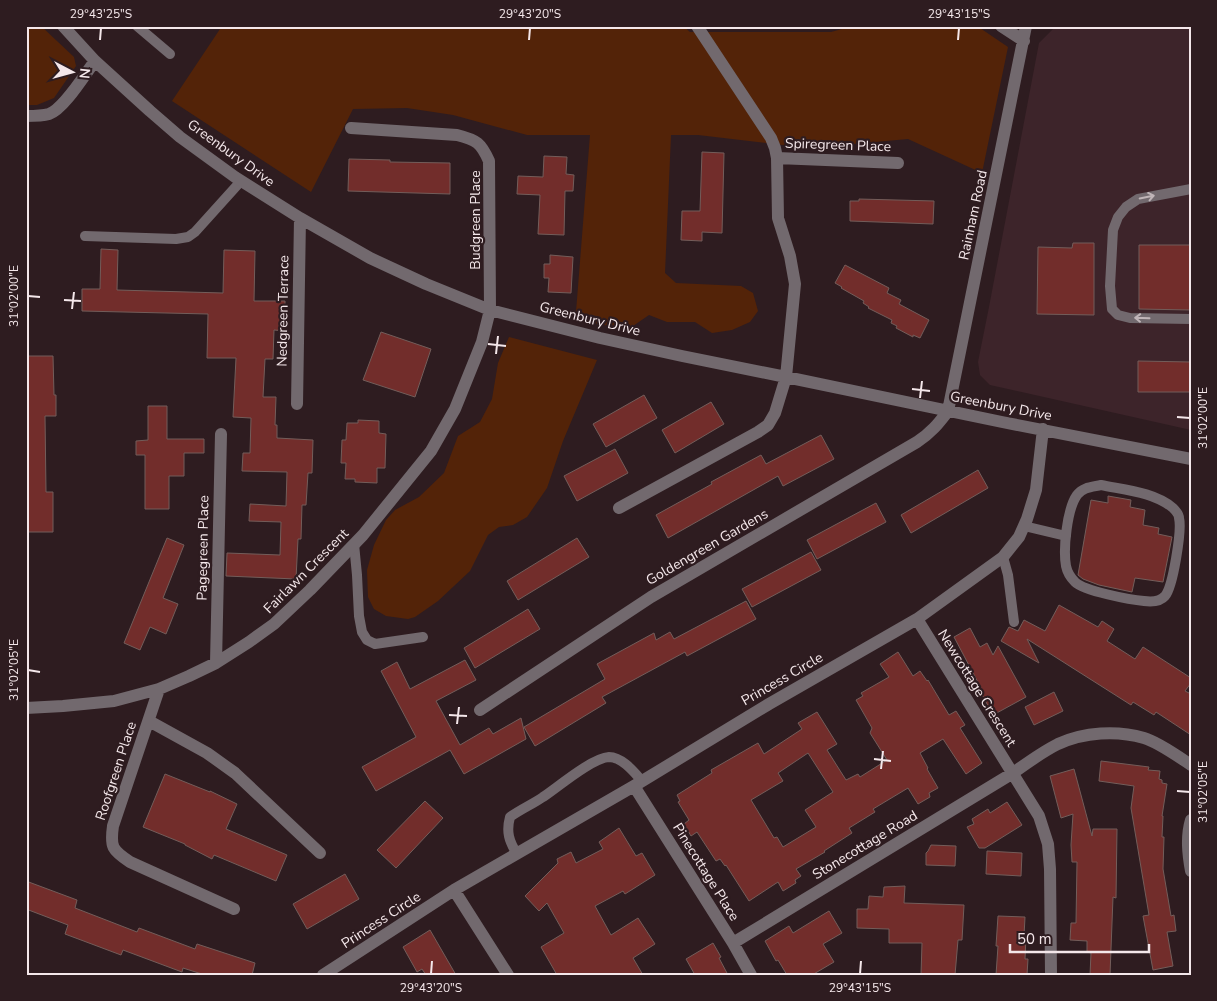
<svg xmlns="http://www.w3.org/2000/svg" width="1217" height="1001" font-family="'Nunito Sans',sans-serif">
  <style>
    .built { fill: #3d242a }
    .green { fill: #532308 }
    .building { fill: #722d2b; stroke: #735d5a; fill-rule: evenodd }
    .lines { fill: none; stroke-linecap: round; stroke-linejoin: round }
    .service { stroke: #72696e; stroke-width: 10 }
    .minor { stroke: #72696e; stroke-width: 12 }
    .oneway { stroke: #c0b5b8 }
    .ticks { fill: none; stroke: #f4e7ea; stroke-width: 2 }
    .labels { text-anchor: middle; dominant-baseline: central; stroke-width: 4.5; stroke-linejoin: round; paint-order: stroke }
    .street-label { font-size: 14px; fill: #f4e7ea; stroke: #2e1c20 }
    .neatline { fill: none; stroke: #f4e7ea; stroke-width: 2 }
    .ticks-label { font-size: 12px; text-anchor: middle; fill: #f4e7ea }
  </style>
  <rect width="100%" height="100%" fill="#2e1c20"/>
  <path class="built" d="M1067,26l124,1v403l-201,-45 -10,-10 -2,-13 11,-55 50,-264 15,-15z"/>
  <path class="green" d="M26,26h15l33,31 2,9 -22,32 -17,7h-11z
    M222,26h461l7,6h141l22,-6h124l31,21 -26,126 -74,-34 -99,9 -111,-13h-27l-6,138 11,10 65,3 12,7 5,18 -8,11 -18,8 -20,3 -17,-11h-28l-18,-7 -16,11 -34,-1 -23,-13 14,-177h-63l-74,-20 -46,-7 -54,1 -42,83 -139,-91z
    M509,337l88,23 -34,81 -16,47 -20,29 -14,8 -14,2 -11,8 -18,36 -32,30 -23,16 -7,2 -22,-3 -12,-7 -6,-12 -1,-27 7,-25 12,-25 9,-10 24,-13 25,-24 14,-37 22,-14 12,-23 6,-36z"/>
  <path class="building" d="M702,152l22,1 -2,80 -20,-1v9l-21,-1 1,-29h18z
    M544,156l23,1 -1,17 8,1 -1,16h-8l-1,44 -26,-1 2,-39 -23,-1 1,-18 25,1z
    M349,159l41,1v2l60,1v31l-102,-3z
    M859,199l75,2 -1,23 -83,-3v-20h9z
    M1073,243h21v72l-57,-1 1,-67 34,1z
    M1139,245h52v65l-52,-1z
    M101,249l17,1 -1,40 106,3 1,-43 31,1 -1,50h31v30l-11,-1 -1,29h-8l-2,38h13l-1,28h2v13l36,2 -1,33h-4l-2,32h-4l-1,34h-3l-2,40 -70,-3 1,-23 53,2 1,-33 -32,-1 1,-17 36,2 1,-34 -45,-1 1,-18h7l1,-35 -18,-1 3,-59h-29l1,-44 -126,-3v-22h18z
    M550,255l23,2 -2,36 -23,-1 1,-14h-5v-14h6z
    M845,265l44,23 -2,5 14,7 -2,4 30,16 -9,18 -7,-3v2l-17,-9 1,-2 -6,-3 1,-3 -24,-12 1,-1 -6,-4 1,-2 -23,-13 1,-1 -7,-4z
    M381,332l50,17 -16,48 -52,-17z
    M26,356h27l1,39h2v21h-11l1,76h7v40h-27z
    M1138,361l53,1v30h-53z
    M644,395l13,23 -51,29 -13,-23z
    M711,402l13,22 -49,29 -13,-23z
    M148,406h19v33h37v14h-20v23h-15v33h-24v-54h-9v-14l12,-1z
    M358,420l21,1v12l7,1 -1,34h-8v15l-22,-1v-3h-10l1,-16h-5l1,-23h4l1,-17h11z
    M821,435l13,24 -51,27 -5,-10 -110,62 -12,-23 56,-31 -1,-2 50,-27 5,9z
    M615,449l13,24 -51,28 -13,-25z
    M978,470l10,18 -77,45 -10,-18z
    M1108,496l23,4 -1,7 15,3 -2,15 16,3 -1,6 14,3 -9,45 -28,-4 -3,14 -33,-7 -16,-6 -5,-4 13,-75 17,3z
    M876,503l10,19 -69,37 -10,-19z
    M167,538l17,7 -21,53 15,6 -12,30 -16,-7 -10,23 -16,-7z
    M577,538l12,19 -71,43 -11,-19z
    M811,552l10,18 -69,37 -10,-18z
    M746,601l10,18 -69,37 -2,-4 -83,45 4,6 -71,43 -11,-19 81,-48 -8,-15 57,-31 2,7 14,-8 4,7z
    M1059,605l39,22 4,-6 12,8 -7,12 28,18 8,-12 48,31v5l-6,8 6,3v41l-35,-23 -2,3 -21,-13 -2,3 -104,-66 12,24 -38,-22 8,-14 9,4 6,-11 21,11z
    M528,609l12,20 -65,39 -11,-20z
    M970,628l10,19 7,-4 6,12 5,-9 28,51 -33,18 -14,-26 2,-1 -27,-51z
    M898,652l15,24 7,-5 7,10 1,-1 21,35 7,-4 9,14 -5,3 22,35 -16,11 -23,-35 -23,14 8,15 -1,1 11,19 -9,5 1,4 -12,7 -10,-16 -35,21 2,3 -26,16 3,5 -28,18 1,1 -29,17 5,7 -6,4 1,3 -13,8 -5,-9 -29,19 -23,-36 -1,1 -5,-7 -4,2 -19,-29 -6,4 -7,-12 5,-4 -11,-18 2,-1 -3,-6 35,-22 -1,-3 47,-27 6,11 38,-25 -4,-6 19,-11 20,32 -10,6 19,30 12,-6 2,3 27,-17 -17,-27 2,-5 -16,-28 7,-4 -2,-3 28,-16 -9,-13zM808,753l25,39 -28,18 11,17 -33,20 -6,-10 -3,1 -23,-38 32,-19 -5,-8z
    M465,660l11,20 -40,21 24,44 29,-17 4,6 28,-16 5,21 -62,35 -14,-24 -74,41 -14,-24 54,-30 -35,-66 16,-9 13,27z
    M1054,692l9,19 -29,14 -9,-18z
    M1101,761l48,6 -1,3 12,1 -1,8 3,1v3l5,1 -5,32h1l-1,21h2l-1,32 8,47 3,-1 2,16 -9,1 6,34 -20,4 -10,-54 6,-1 -18,-107 3,-22 -35,-5z
    M1074,769l18,67 1,-7h24l-1,69 -3,-1 -3,78h-20l1,-22 -4,-1v-11l-17,-1 1,-17h5l1,-61h-5l-1,-17 2,-31 -12,4 -11,-42z
    M165,774l45,18v-1l27,13 -11,25 61,26 -11,26 -62,-26 -2,4 -27,-14v-1l-42,-17z
    M425,801l18,17 -47,50 -19,-18z
    M1007,802l15,23 -37,23h-6l-12,-21 7,-3 -2,-5 16,-10 2,4z
    M619,828l17,28 6,-3 13,22 -30,19 -2,-3 -28,15 16,29 27,-17 17,26 -22,14 10,17h-86l-16,-28 23,-14 -17,-30 -8,8 -14,-15 33,-33 -1,-4 14,-7 5,11 27,-14 -4,-7z
    M931,845l25,1 -1,20 -29,-1v-12l2,-2z
    M987,851l35,2 -1,23 -35,-2z
    M345,874l14,25 -52,30 -14,-25z
    M26,881l51,19 -2,8 62,24 2,-4 56,21 2,-5 58,19 -3,12h-47l-22,-7 -1,4 -59,-22 -2,5 -56,-21 3,-9 -42,-16z
    M905,886l-1,17 60,2 -2,35h-4l-3,35h-34l1,-32h-33v-14l-32,-1v-19h11l1,-13 14,1 1,-10z
    M829,911l13,22 -19,11 11,18 -22,13h-25l-9,-15 -2,1 -11,-20 24,-15 4,7z
    M998,916l27,1 -1,19h2l-1,23h3l-1,16h-31l2,-29h-2z
    M430,930l26,45h-30l-4,-6 -5,3 -14,-25z
    M713,943l8,14 -2,1 9,17h-33l-9,-16z"/>
  <g class="lines">
    <path class="service" d="M137,26l33,28
      M1191,189l-53,10 -12,8 -8,10 -5,13 -3,56 2,23 6,6 12,3 61,1
      M85,236l91,3 12,-2 7,-5 46,-51
      M1101,485c24,5 53,7 72,23 3,3 6,7 6,10 3,12 -6,69 -14,78 -5,6 -13,6 -21,5 -13,-1 -60,-10 -69,-19 -4,-4 -8,-11 -9,-16 -3,-17 1,-57 11,-71 6,-8 15,-8 24,-10z
      M1024,526l42,10
      M354,544l3,31 2,41 3,16 5,8 8,4 48,-7
      M1003,557l5,18 6,47
      M517,854c-8,-13 -11,-22 -7,-37 11,-8 23,-13 33,-20 15,-10 49,-39 66,-40 13,0 25,15 33,24"/>
    <path class="minor" d="M63,26l32,35 55,50 30,26 55,40 65,41 70,40 56,26 64,26 110,28 82,18 104,21 216,45 189,37
      M1001,26l23,15
      M26,116c8,0 16,0 23,-2 15,-5 36,-40 46,-53
      M777,158l121,5
      M297,404l3,-186
      M619,508l139,-76 10,-7 7,-12 11,-36 9,-93 -5,-28 -12,-38 -1,-60 -2,-10 -4,-10 -74,-112
      M917,619l122,197 9,28 2,25 1,106
      M216,663l5,-229
      M159,689l-46,137c-3,21 -1,24 17,36l104,47
      M26,708l37,-2 51,-5 45,-12 30,-13 27,-13 33,-21 25,-18 36,-34 53,-55 68,-84 24,-42 27,-67 8,-32 -1,-149c-8,-18 -12,-21 -32,-26l-106,-7
      M480,710l171,-113 266,-155c15,-10 21,-18 31,-31l78,-385
      M149,721l58,32 28,20 85,80
      M634,786l99,157 18,32
      M1191,820c-5,17 -3,34 0,51
      M454,890l54,85
      M733,943l280,-170c14,-10 29,-21 45,-29 26,-12 59,-14 86,-6 14,4 35,19 47,27
      M323,975l131,-85 180,-104 135,-82 148,-85 86,-62 16,-20 8,-18 9,-29 7,-61"/>
  </g>
  <defs><path id="oneway-shaft" d="M-6 0H5M1.5-3L5.5 0L1.5 3" fill="none" stroke-width="1.6" stroke-linecap="round" stroke-linejoin="round" transform="scale(1.25)"/></defs>
  <g class="oneway">
    <use href="#oneway-shaft" transform="translate(1147 197) rotate(-11)"/>
    <use href="#oneway-shaft" transform="translate(1142 318) rotate(-178)"/>
  </g>
  <path class="ticks" d="M100,40l1,-12M529,40l1,-12M958,40l1,-12M28,296l12,1M64,300l17,1M72,309l2,-17M488,344l18,2M496,354l2,-18M912,389l18,2M920,398l2,-17M1177,417l13,1M28,670l12,2M449,715l18,1M457,724l2,-17M874,759l17,2M881,769l2,-18M1177,791l13,1M431,974l1,-13M860,974l1,-13"/>
  <g class="labels">
    <g class="street-label">
      <text transform="translate(838 145) rotate(2)">Spiregreen Place</text>
      <text transform="translate(231 153) rotate(36)">Greenbury Drive</text>
      <text transform="translate(973 215) rotate(-78)">Rainham Road</text>
      <text transform="translate(475 220) rotate(-90)">Budgreen Place</text>
      <text transform="translate(283 311) rotate(-89)">Nedgreen Terrace</text>
      <text transform="translate(590 319) rotate(14)">Greenbury Drive</text>
      <text transform="translate(1001 406) rotate(11)">Greenbury Drive</text>
      <text transform="translate(707 547) rotate(-30)">Goldengreen Gardens</text>
      <text transform="translate(203 548) rotate(-89)">Pagegreen Place</text>
      <text transform="translate(306 571) rotate(-45)">Fairlawn Crescent</text>
      <text transform="translate(782 679) rotate(-30)">Princess Circle</text>
      <text transform="translate(977 688) rotate(58)">Newcottage Crescent</text>
      <text transform="translate(116 771) rotate(-72)">Roofgreen Place</text>
      <text transform="translate(865 845) rotate(-31)">Stonecottage Road</text>
      <text transform="translate(706 872) rotate(58)">Pinecottage Place</text>
      <text transform="translate(381 920) rotate(-33)">Princess Circle</text>
    </g>
  </g>
  <rect width="1217" height="1001" fill="none" stroke="#2e1c20" stroke-width="55"/>
  <g transform="translate(72 72) rotate(96)" stroke="#2e1c20" stroke-width="4" paint-order="stroke">
  <path d="M0-4L9 19L0 12L-9 19Z" fill="#f4e7ea"/>
  <text y="-8" font-size="14" font-weight="bold" text-anchor="middle" fill="#f4e7ea">N</text>
  </g>
  <path d="M1010 944v8h139v-8" fill="none" stroke="#f4e7ea" stroke-width="2.5"/>
  <text x="1017" y="944" font-size="15" fill="#f4e7ea" stroke="#2e1c20" stroke-width="4" paint-order="stroke">50 m</text>
  <rect x="28" y="28" width="1162" height="946" class="neatline"/>
  <g class="ticks-label">
    <text x="101" y="18">29°43'25"S</text>
    <text x="530" y="18">29°43'20"S</text>
    <text x="959" y="18">29°43'15"S</text>
    <text transform="translate(14 296) rotate(-90)" y="4">31°02'00"E</text>
    <text transform="translate(1203 418) rotate(-90)" y="4">31°02'00"E</text>
    <text transform="translate(14 670) rotate(-90)" y="4">31°02'05"E</text>
    <text transform="translate(1203 792) rotate(-90)" y="4">31°02'05"E</text>
    <text x="431" y="992">29°43'20"S</text>
    <text x="860" y="992">29°43'15"S</text>
  </g>
</svg>
